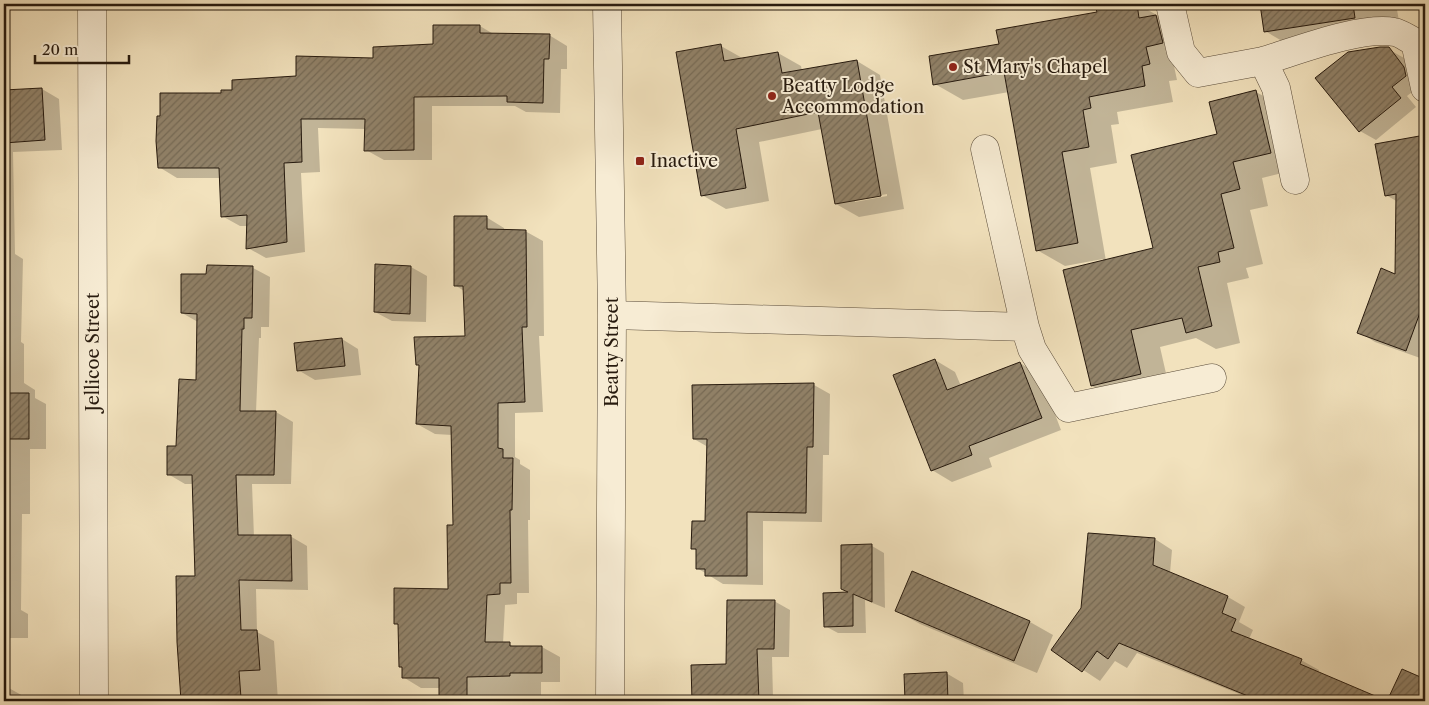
<svg xmlns="http://www.w3.org/2000/svg" width="1429" height="705" font-family="'Libre Caslon Text',serif">
  <style>
    .shadow { fill: #0003; fill-rule: evenodd }
    .building { fill: url(#building-hatch); stroke: #271a0e }
    .lines { fill: none; stroke-linecap: round; stroke-linejoin: round }
    .minor-casing { stroke: #5a4c3a; stroke-width: 29 }
    .minor { stroke: #f7ecd4; stroke-width: 28 }
    .poi-dot { fill: #8f2418; stroke: #f7ecd4; stroke-width: 2 }
    .labels { text-anchor: middle; dominant-baseline: central; stroke-width: 4; stroke-linejoin: round; paint-order: stroke }
    .poi-label { font-size: 18px; fill: #271a0e; stroke: #f7ecd4; text-anchor: start }
    .street-label { font-size: 18px; fill: #271a0e; stroke: #f7ecd4 }
  </style>
  <defs>
    <pattern id="building-hatch" width="6" height="6" patternUnits="userSpaceOnUse" patternTransform="scale(1.25)"><rect width="6" height="6" fill="#918269"/><path d="M-1 1l2-2M0 6l6-6M5 7l2-2" fill="none" stroke="#766a55"/></pattern>
  </defs>
  <rect width="100%" height="100%" fill="#f2e2bd"/>
  <filter id="stains"><feTurbulence type="fractalNoise" baseFrequency=".004" numOctaves="4"/><feColorMatrix values="0 0 0 0 .2 0 0 0 0 .09 0 0 0 0 .02 0 0 0 .5 -.17"/></filter>
  <radialGradient id="worn" r=".72"><stop offset=".6" stop-color="#630" stop-opacity="0"/><stop offset="1" stop-color="#630" stop-opacity=".3"/></radialGradient>
  <path class="shadow" d="M1133,4h4l27,15 13,61 -8,1 4,21 -56,10 2,12 -8,1 6,38 -27,5 16,93 49,-12 63,-114 38,-43 29,16 14,61 -37,9 6,28 -18,4 13,54 -17,4 3,10 -22,5 13,60 -24,6 -20,-11 -36,9 10,44 -49,11 -29,-16 11,-127 -38,7 -28,-16 -28,-158 -46,8 -28,-16 65,-39 98,-32v-3z
    M1261,4h135l3,17 -117,20 -17,-10z
    M434,26h46l15,9h54l18,11v23h-6l-1,44 -34,-1 -11,-6h-83v54h-48l-18,-10v-21l-48,-1 2,44 -19,1 4,79 -39,6 -18,-10v-22h-8l-18,-10 -1,-38h-44l-18,-11 63,-73 212,-49z
    M721,46l23,13 34,-6 23,13 1,5 55,-10 23,14 24,134 -45,8 -23,-13 -14,-75 -63,13 10,59 -43,8 -24,-14zM887,194v2l-32,6v-2z
    M1388,49l16,9 16,19 1,8 -14,11 9,11 -40,33 -16,-9 -43,-53z
    M4,85l6,4v2l32,-2 17,10 3,51 -49,2 2,102 8,5 -2,83 3,2v39l11,7v8l11,6v45h-16v65h-8l-1,96 7,4v24h-24z
    M1425,136v217l-2,6 -48,-17 -16,-10 38,-56 1,-74 -12,-7 -9,-50z
    M486,217l18,11v3h21l18,10 1,95h-5l4,76 -28,1v44l5,3v4l10,6v50h-2l1,73h-12v11l-12,1 -2,39h6l7,4 26,-1 18,10v25h-19v19h-101v-13h-19l-18,-11v-9l-3,-1v-41l-5,-3 54,-33 5,-63 -2,-92 -17,-1 -18,-10 3,-58 -3,-2 49,-27 -2,-46 -9,-6z
    M411,267l16,9 -1,46 -34,-1 -17,-9z
    M253,268l17,9 -1,50h-8v11h-2l-3,74h20l17,10 -2,62h-39l2,53 36,-1 17,10 1,44 -52,-1 1,43 17,9 4,60h-96l-3,-59 18,-65 -4,-93h-8l-17,-10 29,-93 1,-59 -16,-9 26,-38z
    M342,339l16,10 3,26 -46,5 -17,-10z
    M935,360l20,12 6,14 59,-23 20,12 21,55 -72,28 3,9 -40,15 -20,-12z
    M814,385l16,9 -1,61h-6l-1,67 -59,-1v64l-40,-1 -26,-16v-17l-4,-3 14,-26 1,-75 -14,-8z
    M1155,539l17,11 -2,23 58,24 17,10 -6,15 14,8 -4,9 52,21 18,10 -1,3 67,28h-128l-120,-48 -10,15 -12,-7 -15,20 -47,-31z
    M872,546l12,7 1,55 -20,-8 1,33h-28l-13,-7 26,-33z
    M913,573l117,49 23,13 -16,38 -117,-49 -23,-13z
    M774,601l16,9 -1,47h-17l1,41h44l6,3h-130l-1,-35 35,-1z
    M1403,670l22,11v20h-37z
    M946,673l17,10 1,18h-58l-1,-26z
    M4,687h3l18,10 -1,4h-20z"/>
  <path class="building" d="M1126,4h11l2,14 17,-3 7,28 -17,4 4,17 -8,2 3,20 -56,11 2,11 -8,2 6,37 -27,5 16,91 -42,8 -32,-179 -71,13 -4,-29 70,-12 -3,-14 101,-18 -1,-3z
    M1260,4h93l2,14 -91,14z
    M433,25h47v8l70,1 -1,25h-5l-1,44 -36,-1v-6l-93,1v53l-50,1 1,-32h-64l1,43 -18,1 3,79 -41,7 1,-34 -26,2 -2,-49h-61l-2,-27 1,-25h3v-23h61v-3h11v-10l64,-4v-20l77,2v-11l60,-3z
    M721,44l3,17 54,-9 4,21 75,-13 24,136 -46,8 -17,-92 -82,17 10,59 -45,8 -25,-144z
    M1380,47h9l15,20 2,9 -14,11 9,11 -42,34 -44,-54 33,-26z
    M42,88l3,52 -41,3v-53z
    M1256,90l15,63 -38,9 7,27 -19,5 13,54 -16,4 2,10 -22,5 14,59 -26,7 -4,-15 -51,12 10,44 -50,12 -28,-116 90,-22 -22,-93 86,-21 -8,-32z
    M1425,135v164l-19,52 -49,-18 24,-65 14,6 1,-80 -11,2 -10,-52z
    M454,216h33v13l39,1 1,97h-5l3,75 -27,1v45l5,1v9h10l-1,52h-2l1,73h-11v11l-13,1 -2,47h25v4h32v27h-32v3l-43,1v24h-28v-23h-37v-11h-3l-1,-43h-4v-36l54,1 -1,-64h6l-2,-99 -35,-2 3,-59h-3l-2,-28 51,-1 -2,-50h-9z
    M375,264l36,2 -1,48 -36,-2z
    M207,265l46,1 -1,52h-8v11h-2l-2,82h36l-2,64h-38l2,60h53l1,46 -53,-1 2,50h16l3,40 -21,1 2,27 -60,3 -4,-59 -1,-66h19l-3,-101h-25v-29h9l3,-67 17,1 1,-66 -16,-1v-39h25z
    M342,338l3,28 -48,5 -3,-28z
    M935,359l12,31 73,-28 22,56 -73,28 3,9 -41,16 -38,-96z
    M814,383l-1,64h-6l-1,66 -59,-1v64h-42v-7h-9v-20h-5l1,-28h13l2,-82h-14l-1,-54z
    M4,393h25v46h-25z
    M1088,533l67,5 -2,27 75,31 -6,17 14,6 -5,12 71,28 -2,5 87,37 15,-32 23,10v22h-165l-141,-58 -11,16 -11,-8 -15,21 -31,-22 30,-42z
    M872,544v58l-19,-8v32l-29,1 -1,-34 25,-1 -7,-3v-44z
    M912,571l118,50 -16,40 -119,-50z
    M727,600h48l-1,49h-17l2,52h-67l-1,-36 35,-1z
    M947,672l1,29h-43l-1,-27z"/>
  <g class="lines">
    <defs>
      <path id="minor" d="M92,4l2,697
        M607,4l5,311 -2,386
        M1170,4l11,48 17,21 65,-12 13,27 19,92
        M1263,61c34,-10 97,-35 131,-29 7,1 14,7 21,10l10,46
        M985,149l40,178 7,22 36,59 144,-30
        M612,315l413,12"/>
    </defs>
    <use href="#minor" class="minor-casing"/>
    <use href="#minor" class="minor"/>
  </g>
  <g class="poi-dot">
    <circle cx="953" cy="67" r="5"/>
    <circle cx="772" cy="96" r="5"/>
    <rect x="635" y="156" width="10" height="10" rx="2.5"/>
  </g>
  <g class="labels">
    <g class="poi-label">
      <text x="963" y="67">St Mary's Chapel</text>
      <text x="782" y="86">Beatty Lodge<tspan x="782" dy="21">Accommodation</tspan></text>
      <text x="650" y="161">Inactive</text>
    </g>
    <g class="street-label">
      <text transform="translate(93 352) rotate(-90)">Jellicoe Street</text>
      <text transform="translate(612 352) rotate(-90)">Beatty Street</text>
    </g>
  </g>
  <rect width="1429" height="705" fill="none" stroke="#f2e2bd" stroke-width="20"/>
  <rect x="5" y="5" width="1419" height="695" fill="none" stroke="#271a0e" stroke-width="2.5"/>
  <rect x="10" y="10" width="1409" height="685" fill="none" stroke="#271a0e"/>
  <path d="M35 55v8h94v-8" fill="none" stroke="#271a0e" stroke-width="2.5"/>
  <text x="42" y="55" font-size="15" fill="#271a0e" stroke="#f7ecd4" stroke-width="4" paint-order="stroke">20 m</text>
  <rect width="100%" height="100%" filter="url(#stains)"/>
  <rect width="100%" height="100%" fill="url(#worn)"/>
</svg>
